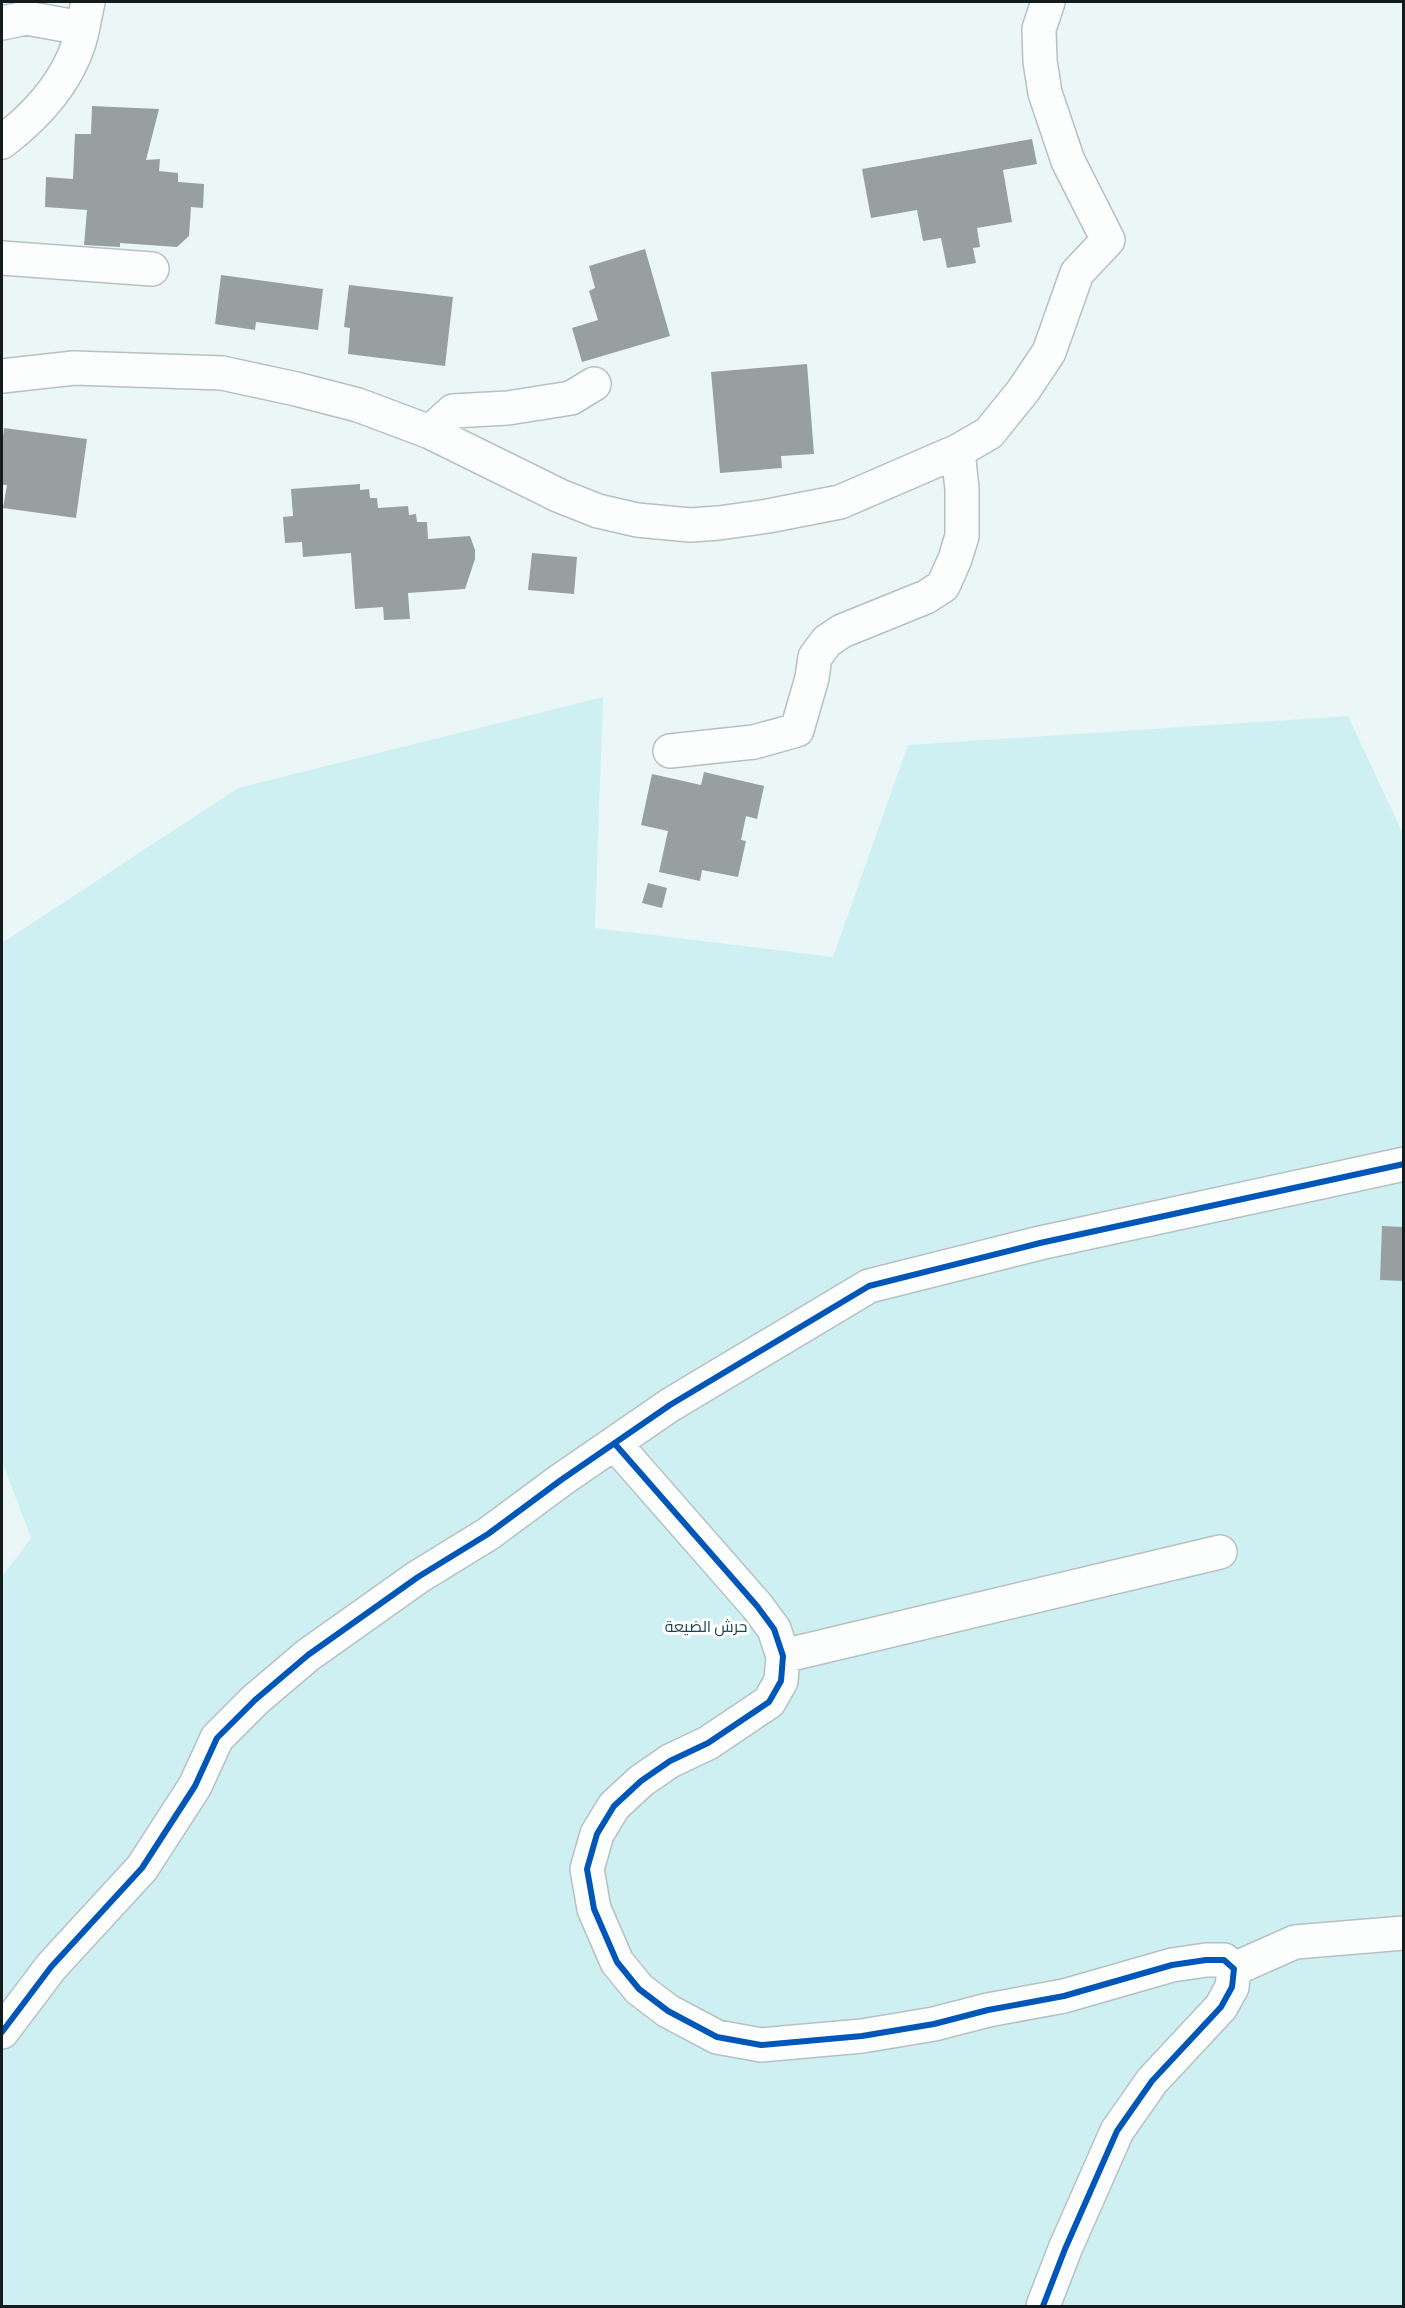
<svg xmlns="http://www.w3.org/2000/svg" width="1405" height="2308" font-family="'Source Sans 3',Cairo,sans-serif">
  <style>
    .green { fill: #cef0f3 }
    .building { fill: #979fa0 }
    .lines { fill: none; stroke-linecap: round; stroke-linejoin: round }
    .minor-casing { stroke: #b7c0c1; stroke-width: 36 }
    .tertiary-casing { stroke: #b7c0c1; stroke-width: 36 }
    .minor { stroke: #fcfefe; stroke-width: 33 }
    .tertiary { stroke: #fcfefe; stroke-width: 33 }
    .cycleway-casing { stroke: #fff; stroke-width: 10 }
    .cycleway { stroke: #0057b8; stroke-width: 6 }
    .labels { text-anchor: middle; dominant-baseline: central; stroke-width: 6; stroke-linejoin: round; paint-order: stroke }
    .park-label { font-size: 16px; fill: #1a4549; stroke: #fff }
  </style>
  <rect width="100%" height="100%" fill="#ebf6f7"/>
  <path class="green" d="M603,697l-8,231 238,29 75,-212 440,-29 56,120 -1,1470h-1401v-729l29,-39 -29,-77v-518l236,-155z"/>
  <path class="building" d="M92,106l67,3 -13,51 14,-1 -1,12 19,2v9l26,2 -1,24 -12,-1 -2,29 -12,11 -57,-4v4l-36,-2 3,-35 -42,-3 1,-30 27,2 2,-45h16z
    M1032,139l5,25 -34,6 9,52 -35,6 3,19 -7,1 3,15 -29,5 -6,-30 -18,3 -6,-31 -46,8 -9,-49z
    M645,249l25,87 -88,26 -10,-34 26,-8 -9,-29 6,-3 -6,-22z
    M221,275l102,14 -5,41 -62,-8 -1,8 -40,-6z
    M349,285l104,12 -8,69 -97,-12 2,-26 -6,-1z
    M807,364l7,90 -33,2 1,12 -62,5 -9,-101z
    M4,428l83,11 -11,79 -73,-10 4,-23h-5v-39z
    M360,484v6l9,-1 1,9h7l1,10 30,-2 1,9 7,-1 1,8h10l1,17 42,-3 5,14v9l-10,30 -57,4 2,26 -26,1 -1,-13 -28,2 -4,-56 -48,4 -1,-15 -17,1 -2,-26 10,-1 -2,-27z
    M532,553l45,4 -3,37 -46,-4z
    M704,772l60,14 -7,33 -11,-3 -5,24 5,1 -8,36 -36,-7 -2,11 -41,-9 9,-41 -27,-6 11,-51 49,11z
    M648,883l19,5 -5,20 -20,-5z
    M1382,1226l22,1v54l-24,-1z"/>
  <g class="lines">
    <defs>
      <path id="minor" d="M2,23l24,-5 56,10
        M2,258l150,11
        M2,376l72,-8 148,5 74,16 62,16 72,27 130,64 38,15 39,9 53,5 29,-2 49,-7 72,-14 118,-51 31,-18 34,-42 26,-39 28,-79 31,-33 -40,-79 -23,-68 -5,-32 -1,-32 9,-27
        M430,432l23,-21 55,-3 63,-10 23,-14
        M670,751l84,-9 43,-12 15,-52 3,-21 12,-16 15,-10 84,-34 17,-11 12,-27 7,-23v-47l-4,-38
        M615,1444l142,162 17,23 9,27 -2,25 -12,21 -61,41 -38,18 -29,20 -27,25 -17,28 -10,35 7,40 23,53 22,27 29,22 49,26 44,8 101,-9 72,-12 54,-14 76,-14 108,-31 34,-5h18l10,9 -2,18 -11,20 -69,74 -35,50 -52,118 -22,57
        M783,1656l437,-104
        M1234,1969l61,-27 109,-9
        M2,2032l49,-65 91,-99 53,-82 22,-48 38,-38 53,-45 110,-78 70,-43 73,-54 109,-75 199,-119 171,-43 364,-79"/>
      <path id="tertiary" d="M2,142c33,-25 64,-59 77,-99 4,-13 6,-28 9,-41"/>
    </defs>
    <use href="#minor" class="minor-casing"/>
    <use href="#tertiary" class="tertiary-casing"/>
    <use href="#minor" class="minor"/>
    <use href="#tertiary" class="tertiary"/>
    <defs>
      <path id="cycleway" d="M615,1444l142,162 17,23 9,27 -2,25 -12,21 -61,41 -38,18 -29,20 -27,25 -17,28 -10,35 7,40 23,53 22,27 29,22 49,26 44,8 101,-9 72,-12 54,-14 76,-14 108,-31 34,-5h18l10,9 -2,18 -11,20 -69,74 -35,50 -52,118 -22,57
        M2,2032l49,-65 91,-99 53,-82 22,-48 38,-38 53,-45 110,-78 70,-43 73,-54 109,-75 199,-119 171,-43 364,-79"/>
    </defs>
    <use href="#cycleway" class="cycleway-casing"/>
    <use href="#cycleway" class="cycleway"/>
  </g>
  <g class="labels">
    <g class="park-label">
      <text x="706" y="1627">حرش الضيعة</text>
    </g>
  </g>
  <rect width="1405" height="2308" fill="none" stroke="#141b1c" stroke-width="6"/>
</svg>
